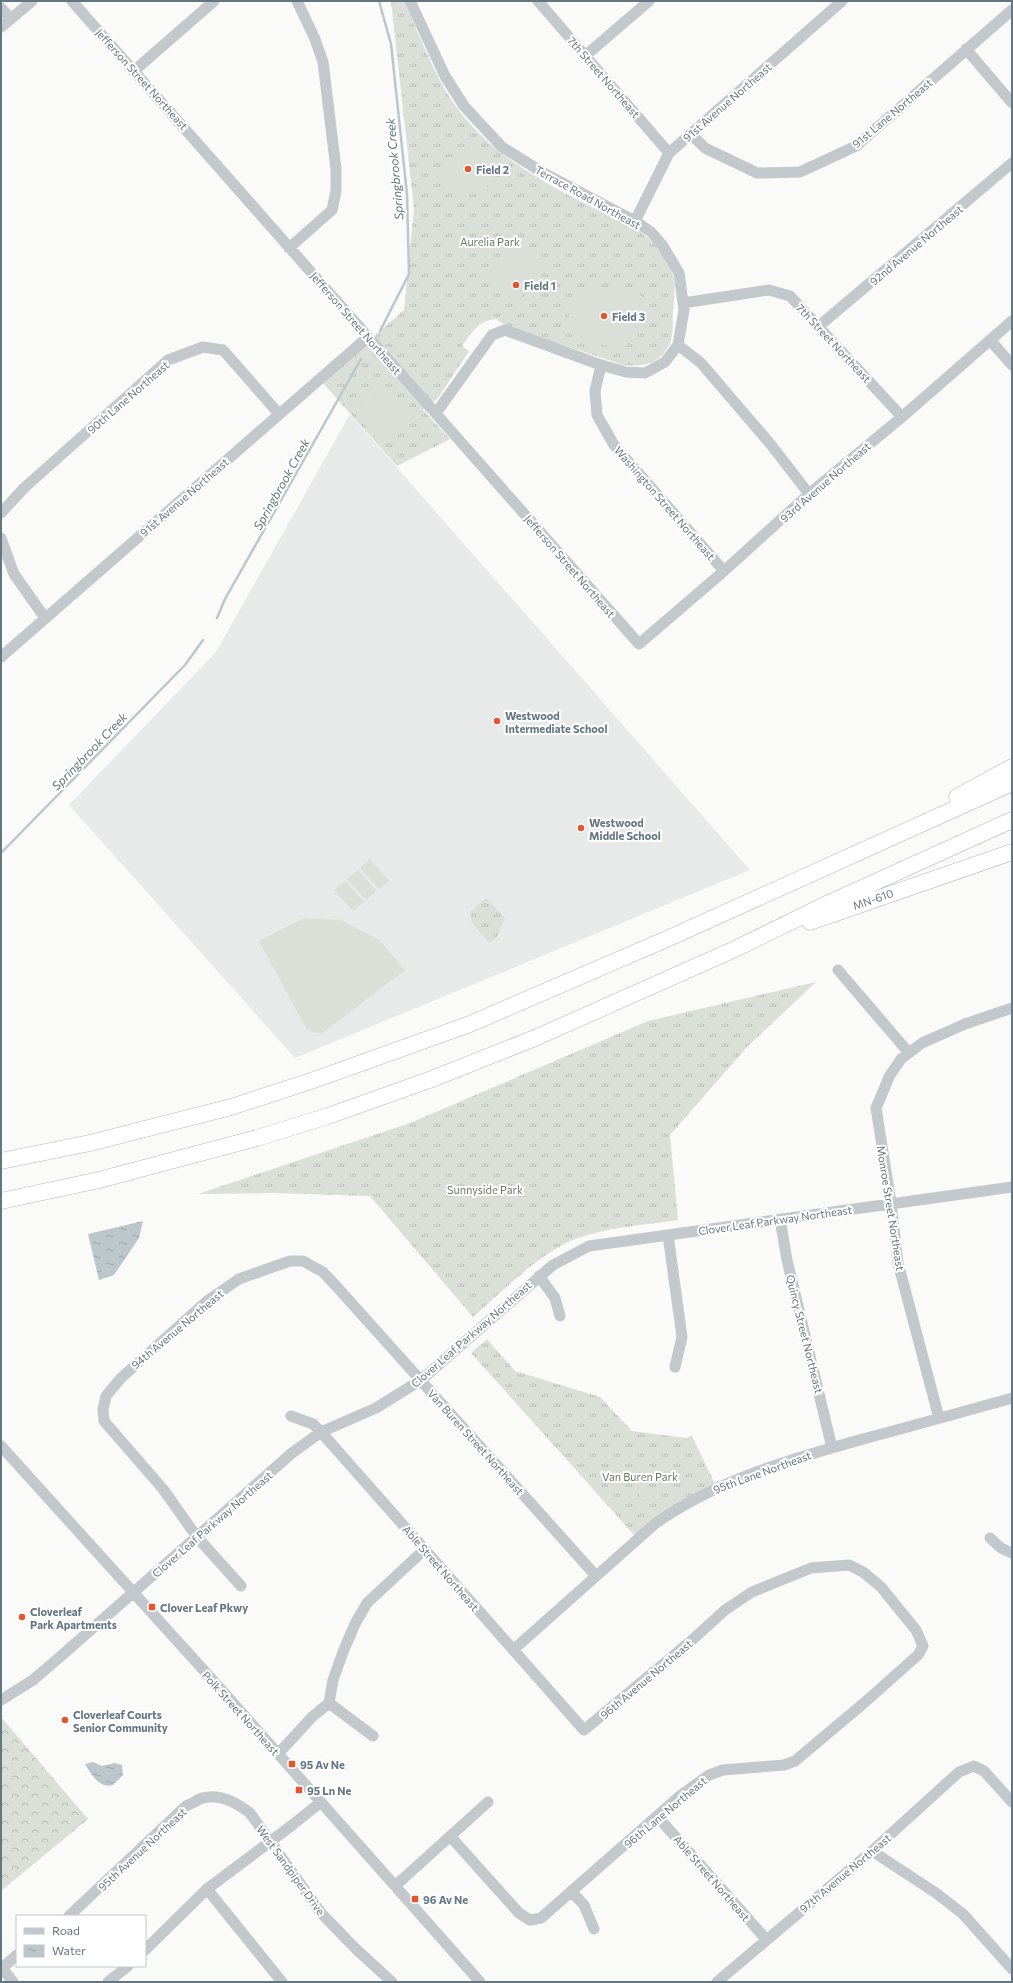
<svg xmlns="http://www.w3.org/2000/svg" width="1013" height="1983" font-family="Commissioner,sans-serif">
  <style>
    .built { fill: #e8e9e9 }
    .grass { fill: url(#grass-tufts) }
    .forest { fill: url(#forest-crowns) }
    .pitch { fill: #dadfd7 }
    .water { fill: url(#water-ripples) }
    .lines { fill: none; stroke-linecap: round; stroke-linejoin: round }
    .stream { stroke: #bbc7cb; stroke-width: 2.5 }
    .highway-casing { stroke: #b4b9bd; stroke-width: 17 }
    .minor { stroke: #c3c8cc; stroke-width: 11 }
    .highway { stroke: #fff; stroke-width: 16 }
    .poi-dot { fill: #e4572e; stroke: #fff; stroke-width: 1.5 }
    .labels { text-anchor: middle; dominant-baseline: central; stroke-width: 4; stroke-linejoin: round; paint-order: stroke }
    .street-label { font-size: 11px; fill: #657683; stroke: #fff }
    .poi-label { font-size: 11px; font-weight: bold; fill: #657683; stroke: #fff; text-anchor: start }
    .park-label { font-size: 11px; fill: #687a64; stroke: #fff }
    .water-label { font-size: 12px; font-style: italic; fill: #60757c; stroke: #fff }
  </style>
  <defs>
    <pattern id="grass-tufts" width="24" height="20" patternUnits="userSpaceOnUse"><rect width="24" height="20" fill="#dadfd7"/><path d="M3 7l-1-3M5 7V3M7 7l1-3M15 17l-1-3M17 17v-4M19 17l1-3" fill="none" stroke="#b4b9b4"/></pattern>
    <pattern id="forest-crowns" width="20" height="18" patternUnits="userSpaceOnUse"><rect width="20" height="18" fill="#dadfd7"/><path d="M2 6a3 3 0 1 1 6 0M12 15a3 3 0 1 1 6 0" fill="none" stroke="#b4b9b4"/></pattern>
    <pattern id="water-ripples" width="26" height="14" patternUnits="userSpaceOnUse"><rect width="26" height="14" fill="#bbc7cb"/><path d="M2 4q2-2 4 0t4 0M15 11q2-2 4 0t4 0" fill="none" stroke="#9ca6aa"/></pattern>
  </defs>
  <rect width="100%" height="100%" fill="#fafaf8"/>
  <path class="built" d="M350,414l400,456 -455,188 -226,-253 147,-153z"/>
  <path class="grass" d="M391,1h13c17,37 31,78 56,111 44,57 115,86 178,118 13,10 25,21 32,37 7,15 4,29 3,45 -1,9 1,23 -3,31 -10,21 -25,24 -46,22l-114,-37 -14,-9c-17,1 -25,14 -34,27l7,5 -31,47 -15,12 27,29 -53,27 -75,-84 82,-72 10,-101z
    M486,898l19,20 -8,19 -8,6 -17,-20 -2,-11z
    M816,982l-69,65 -77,88 8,85c-33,5 -69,7 -100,18 -37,13 -75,53 -105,79l-103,-121 -97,-3 -75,1 212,-71 238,-102z
    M487,1339l28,32 85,26 32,34 54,7 6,-2 23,48c-30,14 -54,32 -80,52l-164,-183z"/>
  <path class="forest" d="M1,1717l87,102 -87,72z"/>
  <path class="pitch" d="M474,142l28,24c-13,20 -24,38 -50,21 -7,-5 -14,-9 -19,-16z
    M520,252l21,13 -21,34 -34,-28 17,-15z
    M618,286l10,2 18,11 -22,53 -60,-20c5,-31 24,-44 54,-46z
    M385,385l27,33 -30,26 -26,-29 1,-6z
    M370,859l19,22 -10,8 -19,-21z
    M358,870l18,21 -10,9 -19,-21z
    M345,881l19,21 -11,9 -19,-21z
    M304,918l37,2 38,20 26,30 -84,64 -14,-4 -48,-89z
    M665,1460l10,15 -15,10 -10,-15z
    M645,1483l5,9 -9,6 -6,-9z"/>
  <path class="water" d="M143,1221l-4,17 -25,37 -15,5 -11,-46z
    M93,1762l9,4 13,-3 7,2 1,10 -10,10c-14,4 -22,-11 -28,-21z"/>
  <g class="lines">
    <path class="stream" d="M379,1l12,43 16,150 2,80 -29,57
      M217,618l8,-19 136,-240
      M1,853l184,-188 18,-25"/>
    <defs>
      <path id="highway" d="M957,797l55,-30
        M810,922l202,-70
        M1,1161l89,-18 141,-36 80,-26 159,-57 199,-86 343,-155
        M1,1201l98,-21 158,-42 71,-22 104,-37 103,-41 200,-89 94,-46 183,-83"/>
    </defs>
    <use href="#highway" class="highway-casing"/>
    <path class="minor" d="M72,1l567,643 85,-73 85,-77 93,-77 110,-96
      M410,1l35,75 19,30 38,41 40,25 93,49 16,11 12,14 16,27 5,37 -6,35 -13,17 -20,11 -19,-1 -25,-7 -96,-35 -13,5 -56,78
      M538,1l131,152
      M1,8l10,11
      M1,27l31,-26
      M966,49l46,54
      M585,56l64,-55
      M135,70l79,-69
      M691,134l14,14 52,25 43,-1 56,-26 156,-136
      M635,221l34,-68 173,-152
      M289,248l43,-38 4,-19v-22l-13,-107 -8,-23 -18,-38
      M683,303l86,-13 21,6 112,121
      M819,326l193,-163
      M990,340l22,25
      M678,345l23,18 71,83 37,48
      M601,365l-6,26 2,24 17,30 110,126
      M1,513l23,-25 144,-128 35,-13 20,3 56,64
      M1,538l13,36 31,44
      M1,657l367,-320
      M838,970l71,83
      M780,1219l7,41 45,188
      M668,1235l14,102 -7,30
      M539,1276l16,22 5,18
      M291,1416l22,8 8,8 263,298 107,-89 34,-31 27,-18 59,-24 38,-3 14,7 18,15 35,43 7,16 -5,9 -54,48 -69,58 -11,4 -61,5 -14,5 -29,21 -139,122 -11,2 -11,-7 -69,-77
      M939,1418l-41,-155 -7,-60 -15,-95 14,-33 11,-16 21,-16 43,-19 47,-16
      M1,1446l226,250 253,286
      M990,1538l11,10 11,5
      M241,1586l-44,-49 -34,-48 -59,-68 -1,-12 3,-13 15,-18 86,-77 32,-22 51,-18h13l20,11 14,15 259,289
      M513,1650l143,-127c64,-44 132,-63 207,-84 50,-13 99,-27 149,-41
      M1,1700l32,-20 28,-24 231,-203 29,-21 55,-24 45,-28 132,-115 36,-19 423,-59
      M329,1703l44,33
      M278,1754l34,-37 17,-14 4,-23 10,-28 12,-28 12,-21 57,-53
      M657,1816l109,123
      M872,1851l64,42 27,21 49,55
      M395,1886l93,-84
      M207,1889l75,93
      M571,1891l13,14 10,24
      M69,1916l117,-110c6,-2 12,-7 17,-8 17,-5 34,5 47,15l71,100 35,36 36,33
      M145,1950l62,-61 84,-63 30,-24
      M2,1968l11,14
      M1,1969l16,-14
      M108,1982l20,-16
      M717,1982l155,-131 87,-79 15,-6 10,5 28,31"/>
    <use href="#highway" class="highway"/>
  </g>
  <g class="poi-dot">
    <circle cx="468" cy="169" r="4"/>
    <circle cx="516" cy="285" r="4"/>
    <circle cx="604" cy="316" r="4"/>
    <circle cx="497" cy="721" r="4"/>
    <circle cx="581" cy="828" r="4"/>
    <rect x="148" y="1603" width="8" height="8" rx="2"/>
    <circle cx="22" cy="1617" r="4"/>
    <circle cx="65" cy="1720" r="4"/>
    <rect x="288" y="1760" width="8" height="8" rx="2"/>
    <rect x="295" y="1786" width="8" height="8" rx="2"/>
    <rect x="411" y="1895" width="8" height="8" rx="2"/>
  </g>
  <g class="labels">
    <g class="street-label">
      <text transform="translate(604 77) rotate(49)">7th Street Northeast</text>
      <text transform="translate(142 79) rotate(48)">Jefferson Street Northeast</text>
      <text transform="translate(727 102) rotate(-41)">91st Avenue Northeast</text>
      <text transform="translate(892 113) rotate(-40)">91st Lane Northeast</text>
      <text transform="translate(588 197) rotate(29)">Terrace Road Northeast</text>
      <text transform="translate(916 245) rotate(-40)">92nd Avenue Northeast</text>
      <text transform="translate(356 323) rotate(49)">Jefferson Street Northeast</text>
      <text transform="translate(834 343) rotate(47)">7th Street Northeast</text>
      <text transform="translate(128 397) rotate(-41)">90th Lane Northeast</text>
      <text transform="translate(825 482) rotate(-41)">93rd Avenue Northeast</text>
      <text transform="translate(184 497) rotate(-41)">91st Avenue Northeast</text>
      <text transform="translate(665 503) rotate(49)">Washington Street Northeast</text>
      <text transform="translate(570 566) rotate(49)">Jefferson Street Northeast</text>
      <text transform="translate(873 899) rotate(-19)">MN-610</text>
      <text transform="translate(891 1208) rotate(81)">Monroe Street Northeast</text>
      <text transform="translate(775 1220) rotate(-8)">Clover Leaf Parkway Northeast</text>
      <text transform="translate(177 1329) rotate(-40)">94th Avenue Northeast</text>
      <text transform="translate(471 1334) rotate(-41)">Clover Leaf Parkway Northeast</text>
      <text transform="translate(805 1334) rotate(76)">Quincy Street Northeast</text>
      <text transform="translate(476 1442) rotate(48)">Van Buren Street Northeast</text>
      <text transform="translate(762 1472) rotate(-20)">95th Lane Northeast</text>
      <text transform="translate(212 1524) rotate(-41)">Clover Leaf Parkway Northeast</text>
      <text transform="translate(441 1568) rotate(49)">Able Street Northeast</text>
      <text transform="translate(646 1679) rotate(-40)">96th Avenue Northeast</text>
      <text transform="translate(241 1713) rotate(48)">Polk Street Northeast</text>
      <text transform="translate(665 1812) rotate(-40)">96th Lane Northeast</text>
      <text transform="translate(142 1849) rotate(-43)">95th Avenue Northeast</text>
      <text transform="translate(291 1870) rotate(54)">West Sandpiper Drive</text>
      <text transform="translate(845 1873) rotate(-40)">97th Avenue Northeast</text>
      <text transform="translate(712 1878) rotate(49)">Able Street Northeast</text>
    </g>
    <g class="poi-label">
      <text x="476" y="169">Field 2</text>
      <text x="524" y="285">Field 1</text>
      <text x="612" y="316">Field 3</text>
      <text x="505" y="715">Westwood<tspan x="505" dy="13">Intermediate School</tspan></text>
      <text x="589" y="822">Westwood<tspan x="589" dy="13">Middle School</tspan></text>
      <text x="160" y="1607">Clover Leaf Pkwy</text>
      <text x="30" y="1611">Cloverleaf<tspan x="30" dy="13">Park Apartments</tspan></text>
      <text x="73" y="1714">Cloverleaf Courts<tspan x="73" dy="13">Senior Community</tspan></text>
      <text x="300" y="1764">95 Av Ne</text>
      <text x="307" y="1790">95 Ln Ne</text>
      <text x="423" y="1899">96 Av Ne</text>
    </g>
    <g class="park-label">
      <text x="490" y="241">Aurelia Park</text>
      <text x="485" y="1189">Sunnyside Park</text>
      <text x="640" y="1476">Van Buren Park</text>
    </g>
    <g class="water-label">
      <text transform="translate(394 169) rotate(-95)">Springbrook Creek</text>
      <text transform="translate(281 484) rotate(-61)">Springbrook Creek</text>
      <text transform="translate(89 751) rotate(-46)">Springbrook Creek</text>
    </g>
  </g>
  <rect width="1013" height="1983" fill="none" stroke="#657683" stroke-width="4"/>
  <rect x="16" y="1915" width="130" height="52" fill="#ffffff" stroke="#c1c8cd"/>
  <rect x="24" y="1928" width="20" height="6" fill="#c3c8cc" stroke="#c1c8cd"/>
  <text x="52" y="1935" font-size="12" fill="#657683">Road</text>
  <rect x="24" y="1945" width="20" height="12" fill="url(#water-ripples)" stroke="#c1c8cd"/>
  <text x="52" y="1955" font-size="12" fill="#657683">Water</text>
</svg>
